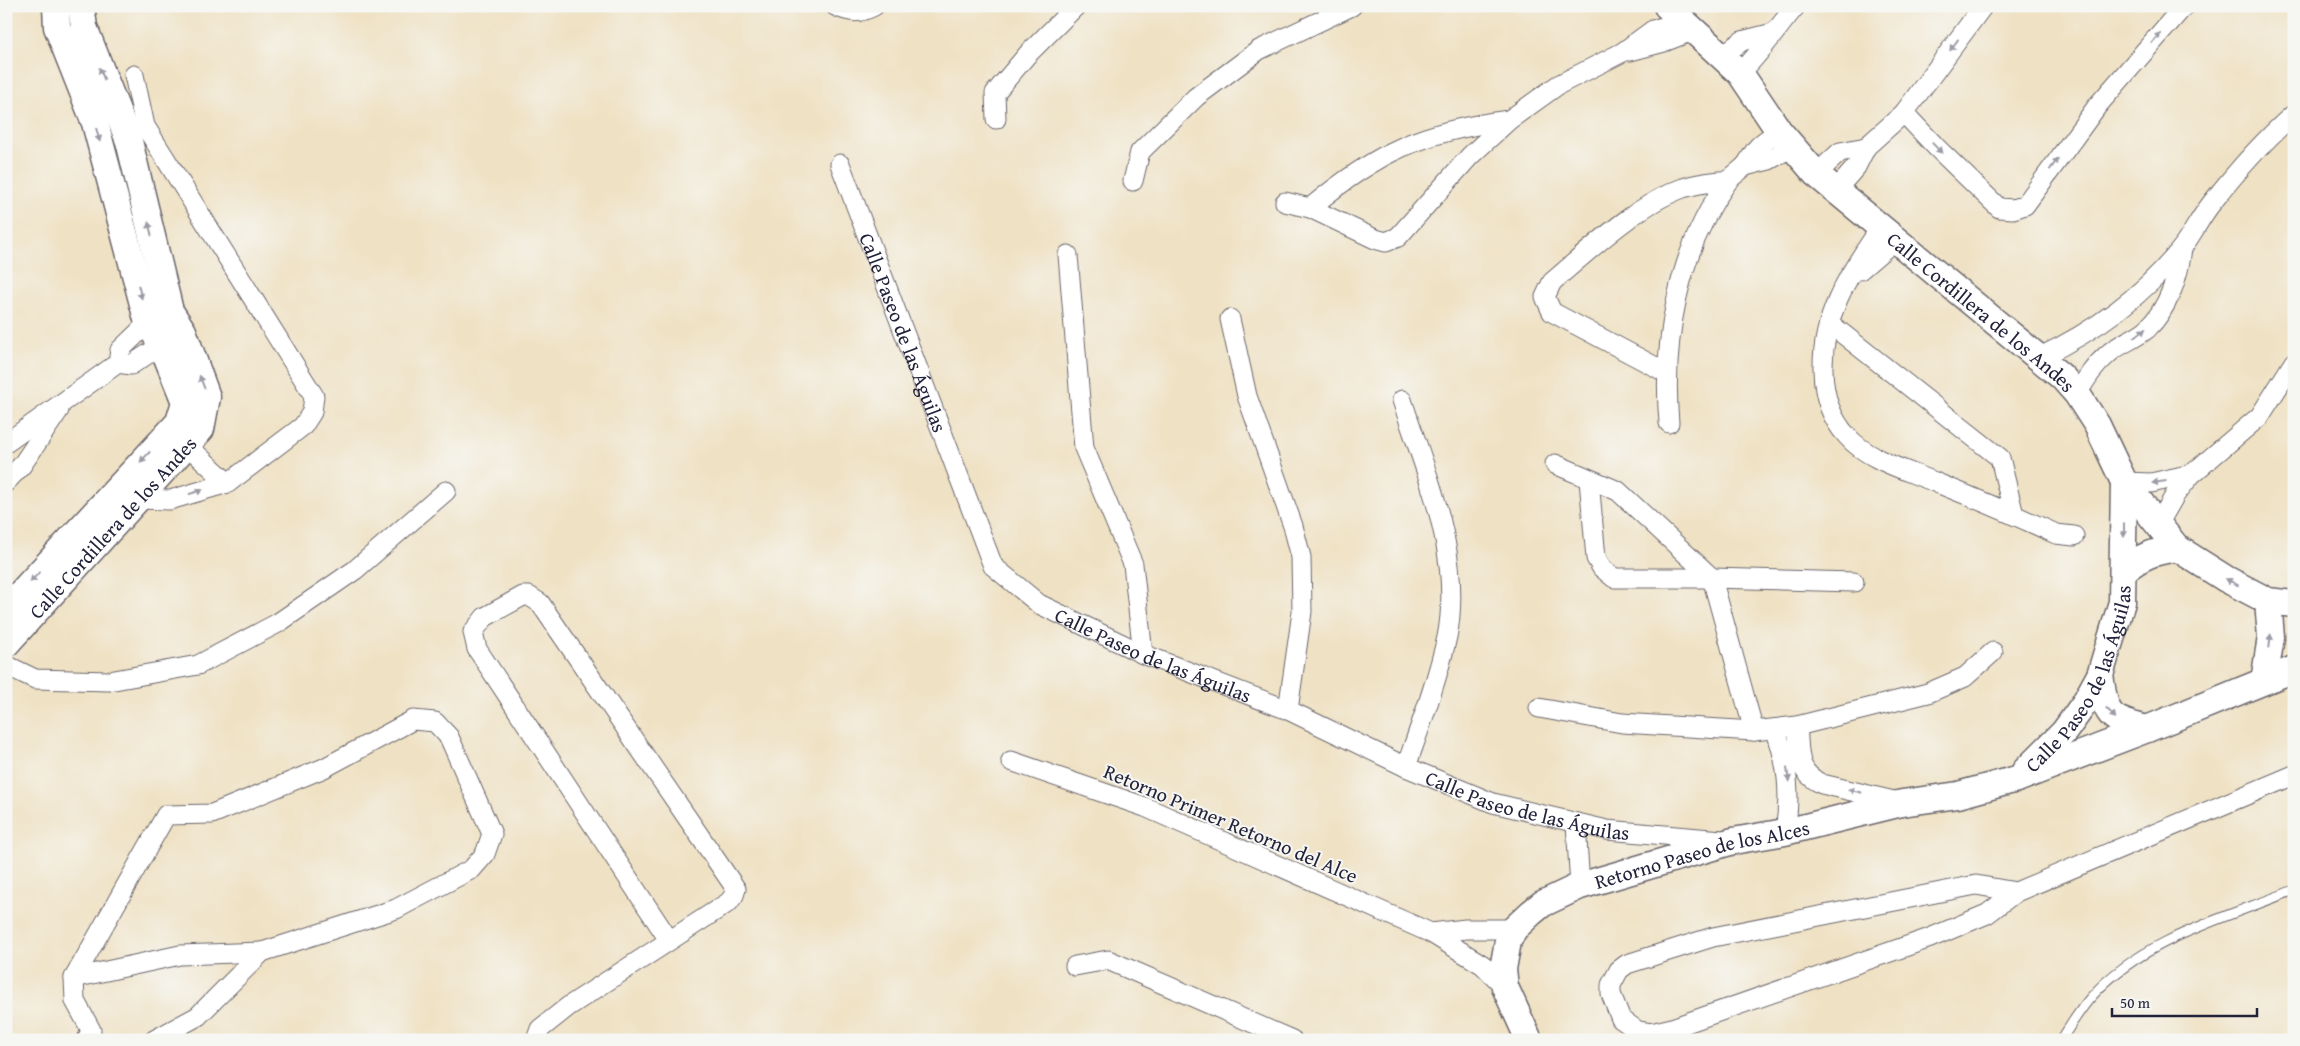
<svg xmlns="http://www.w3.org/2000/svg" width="2300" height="1046" font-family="'Gentium Book Plus',serif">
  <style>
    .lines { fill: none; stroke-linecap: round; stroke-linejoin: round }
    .lane-casing { stroke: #6a656b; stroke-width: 11 }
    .street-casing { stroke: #6a656b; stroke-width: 21 }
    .secondary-casing { stroke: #6a656b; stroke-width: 29 }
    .lane { stroke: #fff; stroke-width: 9 }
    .street { stroke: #fff; stroke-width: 19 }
    .secondary { stroke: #fff; stroke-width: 26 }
    .oneway { fill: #9c9ca7 }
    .labels { text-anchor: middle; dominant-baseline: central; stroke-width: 4; stroke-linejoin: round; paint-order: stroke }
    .street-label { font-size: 20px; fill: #22223b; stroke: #f6f6f2 }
  </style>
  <rect width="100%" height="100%" fill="#f6f6f2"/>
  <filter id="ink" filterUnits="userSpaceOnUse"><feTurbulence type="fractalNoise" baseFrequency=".02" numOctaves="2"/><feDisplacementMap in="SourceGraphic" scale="10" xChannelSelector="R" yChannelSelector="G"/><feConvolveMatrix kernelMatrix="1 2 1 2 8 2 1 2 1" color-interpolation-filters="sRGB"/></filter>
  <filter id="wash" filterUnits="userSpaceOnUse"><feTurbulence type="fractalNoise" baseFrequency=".0096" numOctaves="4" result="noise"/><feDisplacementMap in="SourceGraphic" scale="20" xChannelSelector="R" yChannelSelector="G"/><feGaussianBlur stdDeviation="1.12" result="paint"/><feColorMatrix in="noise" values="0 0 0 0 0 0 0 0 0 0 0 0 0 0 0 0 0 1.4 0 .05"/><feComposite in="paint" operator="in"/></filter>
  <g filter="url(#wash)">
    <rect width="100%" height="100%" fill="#efe1c3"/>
  </g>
  <g filter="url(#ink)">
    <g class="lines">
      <defs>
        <path id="lane" d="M2061,1040c10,-15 19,-31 31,-44 51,-57 133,-78 202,-106"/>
        <g id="street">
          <path d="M835,6c15,7 24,8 39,0"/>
          <path d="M1630,51l34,-9 31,-12"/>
          <path d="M1723,55l19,-14 31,-8"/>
          <path d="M1740,73c21,-20 37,-45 56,-67"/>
          <path d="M1904,113l33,35 62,60 14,1 12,-4 73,-100 86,-99"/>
          <path d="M996,119l-1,-26 32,-38 49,-49"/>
          <path id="s1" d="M840,164l153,402 46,38 104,50 145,56 118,57 87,36 114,27 115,10"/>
          <path d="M1745,166l24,-6 23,-13"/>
          <path d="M1816,174l24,-22 26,-5"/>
          <path d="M1133,181l7,-29 56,-55 63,-47 93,-44"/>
          <path d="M1835,191l21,-24 10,-20 38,-34 79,-107"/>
          <path d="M1285,202l25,6 65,31 11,3 12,-5 72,-81 39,-36 49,-35 65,-33 30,-22 31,-10"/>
          <path d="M1310,208c67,-56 112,-77 199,-88"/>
          <path d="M1881,227c-16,24 -32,47 -43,72 -19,42 -24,101 9,137 22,25 60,34 90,47 40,16 80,33 119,51l18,2"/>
          <path d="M1068,255l16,193 49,116 10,90"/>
          <path d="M1860,270l35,-30"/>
          <path d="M1230,319l17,77 46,130 8,31 1,55 -14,98"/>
          <path d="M1829,323l171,135 14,57"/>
          <path d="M2040,357c55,-26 103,-61 141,-108 11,-14 19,-31 30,-45 25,-32 52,-63 83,-90"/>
          <path d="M118,363l13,2 40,-26"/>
          <path d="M1667,373l-115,-61 -7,-15 7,-15c38,-32 84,-77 131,-94 15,-5 30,-6 46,-8"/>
          <path d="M2077,394c9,-15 17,-28 31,-40 11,-10 27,-15 39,-25 21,-20 32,-53 35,-81"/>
          <path d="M1402,400c24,74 61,156 45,237 -10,44 -26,87 -41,130"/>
          <path d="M1669,423c-7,-82 9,-174 59,-242 5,-6 12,-10 17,-15 5,-6 8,-14 13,-19 5,-6 15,-11 21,-16"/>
          <path d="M177,436l51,47"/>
          <path d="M6,443l112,-80 2,-13 28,-27 10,-6"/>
          <path d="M1555,464l63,27 94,87 42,153"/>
          <path d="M1589,480l7,78 6,10 12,10h98l142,4"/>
          <path d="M6,482l16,-17 37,-55"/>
          <path d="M2124,482l27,1 41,-9"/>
          <path d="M130,495l9,4 31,1 58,-17 75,-57 9,-14 2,-16 -169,-270 -11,-51"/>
          <path d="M2159,523l16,-28 17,-21 68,-58 34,-54"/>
          <path d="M6,665l29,14 74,2 89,-16 80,-42 77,-53 91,-79"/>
          <path d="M1539,708l83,15 132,8 43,-5 131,-33 37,-16 28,-25"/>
          <path d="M1797,726c3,27 -2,45 25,58l76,18"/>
          <path d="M1775,729c13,35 16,65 10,103"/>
          <path d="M1011,761l134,46 286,126 52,32 22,22"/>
          <path d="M1576,824l4,62"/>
          <path d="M2016,892l-40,-7 -263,52 -86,27 -8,6 -8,15v9l10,25 17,12 13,2 21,-5 258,-90 57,-24 29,-22 278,-117"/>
          <path d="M1431,933l35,-4h48"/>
          <path d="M1075,966l33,-6 184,80"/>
          <path d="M74,978l106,-23 82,-3"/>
          <path d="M87,1040l4,-10 -16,-29 -1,-23 92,-163 46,-1 112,-46 89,-48 22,2 14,15 43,97 -7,20 -13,15 -76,40 -134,43 -64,64 -44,24"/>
          <path d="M536,1040l4,-11 29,-23 160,-104 5,-7 2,-6 -196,-286 -11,-7h-6l-38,21 -12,15 4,17 192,291"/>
        </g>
        <g id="secondary">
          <path id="s2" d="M1667,6l73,67 39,58 37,43 246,203 15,17 20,31 27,57 53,66 49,31 42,22 26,3"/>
          <path d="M2123,571c20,-16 30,-19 54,-23"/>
          <path d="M6,609l173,-187 6,-20 -23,-57 -14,-22 -53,-200 -38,-96 -1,-21"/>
          <path id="s3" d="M6,644l195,-215 6,-32 -24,-66 -13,-20 -41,-170 -45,-114 -3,-21"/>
          <path d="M2100,675c6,41 7,44 47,54"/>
          <path d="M2264,681l7,-44 -3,-36"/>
          <path id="s4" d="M2025,771l39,-39 20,-28 16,-29 22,-73 2,-120"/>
          <path id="s5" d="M1529,1040l-24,-53 -2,-18 5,-28 6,-12 17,-16 11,-9 38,-18 153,-45 52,-9 117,-29 56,-8 59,-16 130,-50 147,-60"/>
        </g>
      </defs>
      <use href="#lane" class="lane-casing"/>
      <use href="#street" class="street-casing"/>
      <use href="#secondary" class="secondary-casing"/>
      <use href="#lane" class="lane"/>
      <use href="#street" class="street"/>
      <use href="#secondary" class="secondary"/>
    </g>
    <defs><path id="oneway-solid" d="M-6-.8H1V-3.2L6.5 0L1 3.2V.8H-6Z" transform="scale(1.25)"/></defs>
    <g class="oneway">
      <use href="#oneway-solid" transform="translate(2156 38) rotate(-49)"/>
      <use href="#oneway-solid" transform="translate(1954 45) rotate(126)"/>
      <use href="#oneway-solid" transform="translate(102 74) rotate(-112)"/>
      <use href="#oneway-solid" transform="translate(98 135) rotate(75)"/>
      <use href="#oneway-solid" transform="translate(1937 148) rotate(46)"/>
      <use href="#oneway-solid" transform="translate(2054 164) rotate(-54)"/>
      <use href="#oneway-solid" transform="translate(150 229) rotate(-104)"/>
      <use href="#oneway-solid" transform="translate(140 292) rotate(75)"/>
      <use href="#oneway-solid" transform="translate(2140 333) rotate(-37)"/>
      <use href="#oneway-solid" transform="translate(202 382) rotate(-111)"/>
      <use href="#oneway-solid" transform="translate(145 457) rotate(133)"/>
      <use href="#oneway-solid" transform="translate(2159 482) rotate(172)"/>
      <use href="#oneway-solid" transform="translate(196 492) rotate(-17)"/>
      <use href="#oneway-solid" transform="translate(2124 530) rotate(90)"/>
      <use href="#oneway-solid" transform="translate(35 577) rotate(132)"/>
      <use href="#oneway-solid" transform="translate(2232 582) rotate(-152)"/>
      <use href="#oneway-solid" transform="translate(2270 641) rotate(-84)"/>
      <use href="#oneway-solid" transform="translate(2111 713) rotate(47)"/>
      <use href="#oneway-solid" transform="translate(1788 775) rotate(82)"/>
      <use href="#oneway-solid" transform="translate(1855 791) rotate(-166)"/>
    </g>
  </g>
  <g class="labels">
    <g class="street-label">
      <text stroke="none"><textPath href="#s2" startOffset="441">Calle Cordillera de los Andes</textPath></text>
      <text stroke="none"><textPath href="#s1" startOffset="180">Calle Paseo de las Águilas</textPath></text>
      <text stroke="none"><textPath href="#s3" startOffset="158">Calle Cordillera de los Andes</textPath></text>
      <text stroke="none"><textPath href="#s1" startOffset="615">Calle Paseo de las Águilas</textPath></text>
      <text stroke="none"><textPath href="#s4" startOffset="110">Calle Paseo de las Águilas</textPath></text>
      <text stroke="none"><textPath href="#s1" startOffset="1020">Calle Paseo de las Águilas</textPath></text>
      <text transform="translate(1231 823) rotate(23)">Retorno Primer Retorno del Alce</text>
      <text stroke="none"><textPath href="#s5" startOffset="324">Retorno Paseo de los Alces</textPath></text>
    </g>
  </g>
  <rect width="2300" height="1046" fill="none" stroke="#f6f6f2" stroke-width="25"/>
  <path d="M2112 1008v8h145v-8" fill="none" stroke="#22223b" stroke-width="2.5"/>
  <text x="2120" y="1008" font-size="15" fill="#22223b" stroke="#f6f6f2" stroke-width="4" paint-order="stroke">50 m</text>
</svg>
